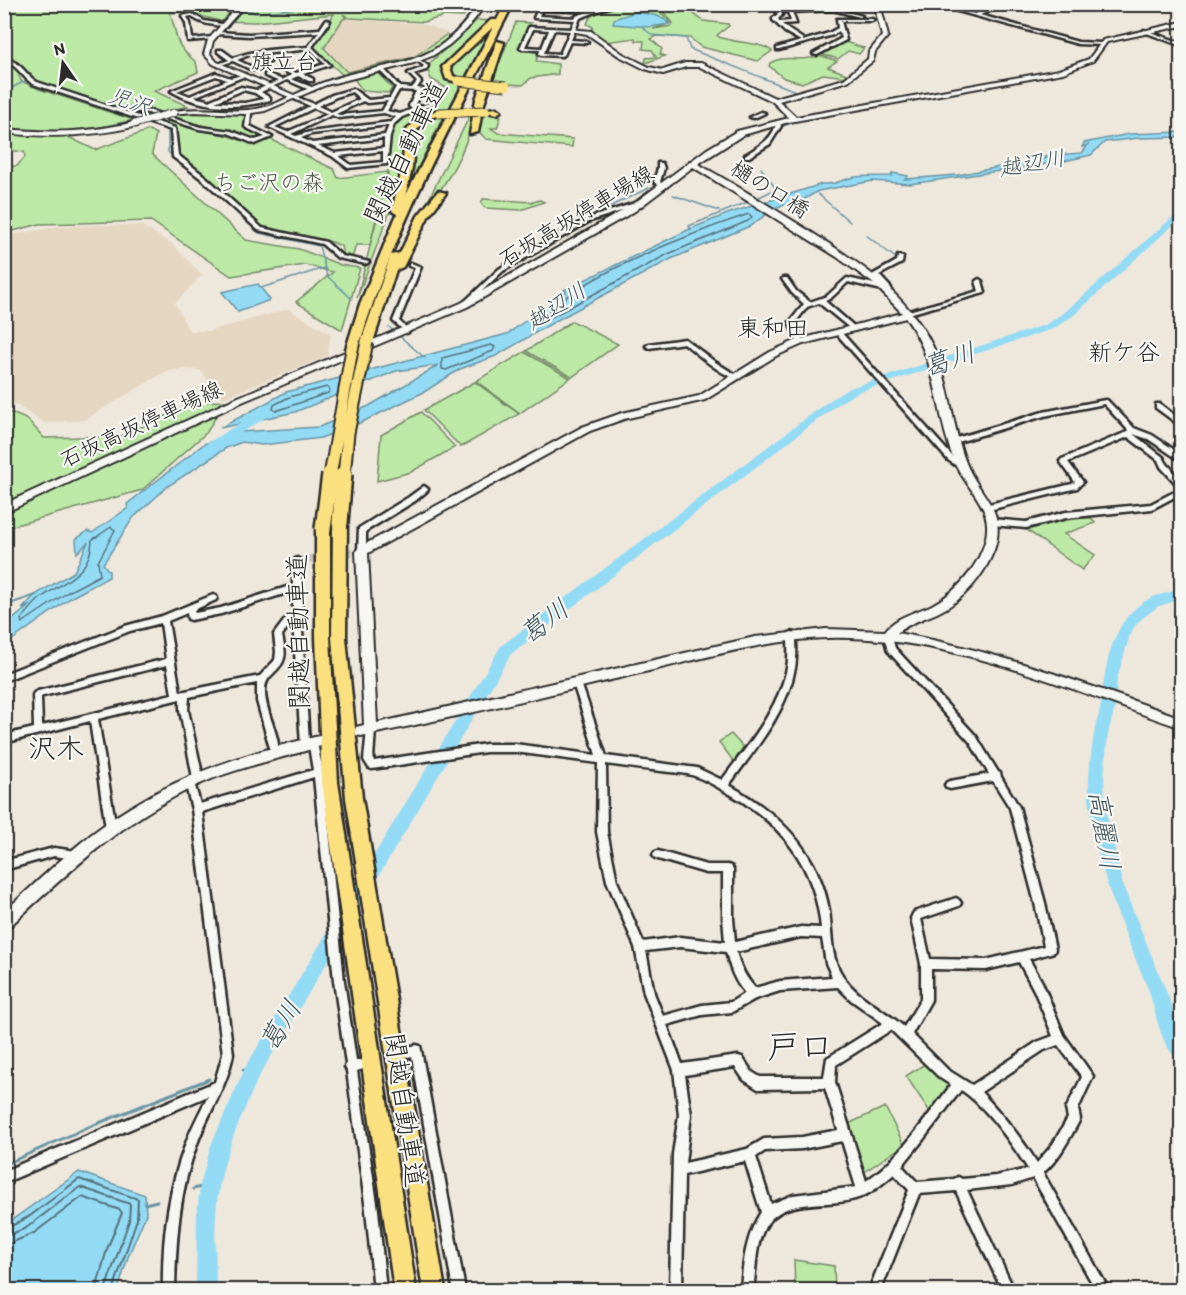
<svg xmlns="http://www.w3.org/2000/svg" width="1186" height="1295" font-family="Itim,'Klee One',sans-serif">
  <style>
    .built { fill: #e5d6c1 }
    .green { fill: #bce9a6; stroke: #748a68; stroke-width: 1.5 }
    .water { fill: #93dbf5; stroke: #6995a4; stroke-width: 1.5 }
    .lines { fill: none; stroke-linecap: round; stroke-linejoin: round }
    .shore-far1 { stroke: #55717c; stroke-width: 1.5 }
    .shore { stroke: #55717c; stroke-width: 2 }
    .stream-far2 { stroke: #6995a4; stroke-width: 1.5 }
    .stream-far1 { stroke: #6995a4; stroke-width: 2 }
    .stream { stroke: #6995a4; stroke-width: 3 }
    .river { fill: #93dbf5; fill-rule: evenodd }
    .street-tunnel-far1 { stroke: #c7c1b9; stroke-width: 6; stroke-dasharray: 6 3; stroke-linecap: butt }
    .street-tunnel { stroke: #c7c1b9; stroke-width: 8; stroke-dasharray: 8 4; stroke-linecap: butt }
    .street-casing { stroke: #2b2b2b; stroke-width: 5 }
    .secondary-casing { stroke: #2b2b2b; stroke-width: 4 }
    .highway-casing { stroke: #2b2b2b; stroke-width: 5 }
    .street { fill: #f6f6f2; fill-rule: evenodd }
    .secondary { fill: #f6f6f2; fill-rule: evenodd }
    .highway { fill: #fbe080; fill-rule: evenodd }
    .secondary-bridge-casing { stroke: #2b2b2b; stroke-width: 9; stroke-linecap: butt }
    .highway-bridge-far2-casing { stroke: #2b2b2b; stroke-width: 11; stroke-linecap: butt }
    .highway-bridge-far1-casing { stroke: #2b2b2b; stroke-width: 15; stroke-linecap: butt }
    .highway-bridge-casing { stroke: #2b2b2b; stroke-width: 20; stroke-linecap: butt }
    .secondary-bridge { stroke: #f6f6f2; stroke-width: 7 }
    .highway-bridge-far2 { stroke: #fbe080; stroke-width: 9 }
    .highway-bridge-far1 { stroke: #fbe080; stroke-width: 11 }
    .highway-bridge { stroke: #fbe080; stroke-width: 15 }
    .labels { text-anchor: middle; dominant-baseline: central; stroke-width: 4.5; stroke-linejoin: round; paint-order: stroke }
    .far-neighbourhood-label { font-size: 22px; fill: #2b2b2b; stroke: #f6f6f2 }
    .far-water-label { font-size: 22px; font-style: italic; fill: #45575e; stroke: #f6f6f2 }
    .far-park-label { font-size: 22px; fill: #4f5a4a; stroke: #f6f6f2 }
    .far-street-label { font-size: 22px; fill: #2b2b2b; stroke: #f6f6f2 }
    .far-quarter-label { font-size: 24px; fill: #2b2b2b; stroke: #f6f6f2 }
    .street-label { font-size: 26px; fill: #2b2b2b; stroke: #f6f6f2 }
    .water-label { font-size: 27px; font-style: italic; fill: #45575e; stroke: #f6f6f2 }
    .quarter-label { font-size: 28px; fill: #2b2b2b; stroke: #f6f6f2 }
    .near-quarter-label { font-size: 33px; fill: #2b2b2b; stroke: #f6f6f2 }
  </style>
  <rect width="100%" height="100%" fill="#eee7dc"/>
  <filter id="ink" filterUnits="userSpaceOnUse"><feTurbulence type="fractalNoise" baseFrequency=".0167" numOctaves="2"/><feDisplacementMap in="SourceGraphic" scale="12" xChannelSelector="R" yChannelSelector="G"/><feConvolveMatrix kernelMatrix="1 2 1 2 8 2 1 2 1" color-interpolation-filters="sRGB"/></filter>
  <g filter="url(#ink)">
    <path class="built" d="M343,19l81,5 24,9 -21,17 -13,7 -67,15 -23,-24z
      M98,225l44,1 29,17 31,32 -27,28 14,28h20l79,-22 43,25 -4,22 -104,42 -23,-28 -18,-1 -17,3 -81,48 -39,3 -40,-25v-162l51,-9z"/>
    <path class="green" d="M659,4l-2,4 14,15 -18,6 18,-3 2,-3 -12,-14v-4h35l-7,5 14,11 25,3 1,2 -12,9 2,2c17,7 39,4 53,14l-14,10 -57,-14 -11,-9 -33,-2 -6,3 11,10 -2,5 5,2 -20,7 1,-5 10,-1 -4,-7 -9,-1 1,-8h-8l-1,-3 -30,4 -14,-10 2,-5 -6,-3 4,-9 31,-10z
      M5,5h472l-15,12 -17,-1 -21,6 -75,-4 -6,-4 3,4 -3,1 -19,29 23,24 67,-15 32,-22 4,2c-32,27 -67,30 -106,39l-32,-29 22,-33 -79,8 -35,-1 -35,-9 -15,1c9,25 2,30 26,49l2,10 -44,19 34,15 -29,7 -22,-5 -19,-1 -84,-25 -8,-11 -8,2 3,8 18,8 95,31 -70,15 31,15 54,-20 7,4 -4,20 94,86 53,9 42,16 19,3 -18,62 -46,-28 37,-30 -28,-7 -74,11 -80,-55 -111,3 -35,9v-67h12l8,-9 -1,-5 -19,-2z
      M477,20l15,1 -50,46c1,12 10,14 20,16l-14,27 -25,6 -15,13 -8,56 -43,113 31,-124 3,-41 4,-10 9,-7 32,-12 9,-17 -14,-8 -4,-10 4,-7z
      M516,22l15,1 -12,26 20,4 -3,8 22,3v10l-27,4 -8,7 -32,-2z
      M492,27l-29,53 -13,-7 4,-11z
      M842,41l22,7 -5,6 -11,-3 -10,8 -20,-6z
      M819,55l18,6 -9,6 21,8 -3,2 -23,-3 -21,9 -18,-5 -15,-12 1,-3c17,-10 32,1 49,-8z
      M378,73l14,15 -3,5 -26,-2 -9,-12z
      M124,111c25,-2 49,12 73,18 21,5 39,7 59,16l14,-6 64,30 4,9 49,-6 -17,73h-14l-4,13 -8,-1 -3,-11 -9,-4 -69,-14 -61,-56 -27,-19v-24z
      M198,112l48,3 -1,12 20,11 -10,3c-27,-13 -56,-14 -85,-25z
      M445,113l-40,81 11,-68 8,-6z
      M471,113h4c-9,37 -28,72 -53,100z
      M483,113l18,3 -4,12h-6l7,5 75,6 -1,8 -86,-8 -8,-8z
      M483,199l50,3 7,-2 4,2 -23,8 -36,-2 -4,-5z
      M572,321l46,23 -46,33 -46,-26z
      M524,352l46,26 -50,35 -44,-32z
      M475,382l44,32 -58,33 -37,-37z
      M225,401l-18,31 -65,58 -137,38v-118l23,10 16,18 77,-2 76,-34z
      M421,412l34,35 -44,25 -34,9 4,-46z
      M1073,518h18l4,5 -31,11 31,21 -13,15 -55,-40z
      M731,734l12,13 -9,15 -15,-20z
      M928,1062l20,21 1,6 -19,23 -24,-36z
      M885,1107l19,38 -43,29 -15,-49z
      M794,1260l40,6 1,24h-40z"/>
    <path class="water" d="M635,12c11,2 27,2 34,12l-19,3 -37,-3 1,-5z
      M1181,132v5l-42,1 -34,4 -14,13 -31,7 -150,22 -37,-3 -55,10 -15,9 -26,7 -27,19 -79,33 -112,60 -63,37 -36,13 -36,23 -62,30 -41,16 -59,7 -20,-3 -16,6 -58,38 -35,32 -30,46 6,7v6l-37,20 -67,48v-19l25,-21 -8,4 13,-14 39,-23 14,-30 -11,11 -1,-14 12,-8 4,2 36,-25 -1,-4 77,-60 37,-12 78,-5 50,-21 70,-41 -43,6 -101,41 -75,16 66,-36 221,-58 59,-42 -2,-2 126,-61 40,-16 92,-29c16,1 20,-5 33,-7 13,-1 22,-1 37,-1v-3l16,3 -3,3 52,-4 91,-17 -4,-2 38,-3 6,-8 -6,2 2,-4 45,-9z
      M258,284l12,16 -32,12 -16,-20z
      M79,1172l66,23 1,19 -18,43 -10,33h-113v-65z"/>
    <g class="lines">
      <path class="shore-far1" d="M749,214l3,3 -4,4 -80,33 -122,66 -4,-2c36,-42 153,-86 207,-104z
        M491,345l4,2 -2,4 -47,19 -4,-1v-11z
        M327,387l3,3 -2,3 -52,18 -3,-2 1,-4 15,-8z
        M111,527l4,3 -17,32 2,13 -32,17 -46,31 -1,-4c7,-6 12,-15 20,-21 24,-18 50,-24 51,-58z"/>
      <path class="shore" d="M4,1230l26,-14 49,-37 59,20 -1,20 -24,71
        M4,1237l22,-9 54,-41 50,17 -1,17 -24,69
        M4,1246l30,-13 48,-36 38,13 2,3 -15,36 -11,41"/>
      <path class="stream-far2" d="M233,4l22,9 73,-8
        M381,10l14,1
        M641,26l11,9 34,3 4,11 113,45 -7,2
        M20,72l9,11 55,18
        M4,92l21,-11
        M104,107l11,4
        M149,123l19,7v22l13,11
        M772,141l11,-15 12,-4
        M188,168l71,65 60,13 8,30 25,23
        M818,194l32,28
        M673,195l46,16
        M755,199l21,-10 -15,-21
        M602,210l47,-22
        M691,230l-2,-4 61,-25
        M866,235l31,24 -23,13
        M261,288l63,-20
        M389,327l36,31"/>
      <path class="stream-far1" d="M4,606l32,-11"/>
      <path class="stream" d="M243,1070l9,2
        M4,1165l80,-36 125,-50
        M193,1189l18,-4
        M145,1204l12,-3"/>
      <path class="river" d="M1182,209v8l-108,98 -21,14 -195,63 -17,10 -330,252 -253,424c-15,35 -31,68 -38,105 -7,35 -4,72 -4,107h-20l1,-75 3,-30 11,-40 35,-79 255,-420 332,-248 17,-10 195,-63 21,-14z
        M266,408l6,4 -2,3 -55,34h-8v-6z
        M1182,589v10l-23,7 -18,13 -10,12 -14,48 -2,28 -7,27 -4,42 1,31 18,79 44,107 15,43v25c-22,-9 -26,-52 -34,-72 -24,-59 -51,-118 -58,-182 -3,-23 0,-49 4,-72 1,-11 6,-21 7,-31 4,-38 11,-88 50,-106 9,-4 21,-6 31,-9z"/>
      <path class="street-tunnel-far1" d="M366,262l45,3"/>
      <path class="street-tunnel" d="M297,561l65,-10"/>
      <defs>
        <path id="street" d="M540,4h4l-1,3 50,3 17,-6h7l-37,14 -9,22 15,1 2,1 -2,1 -16,-1 -6,13 -2,1 -21,-1 -2,-1 1,-4 -18,-1 -2,-1 9,-21 42,2 4,-9 -41,-2zM542,9l46,3 -12,4v2l-37,-2zM533,29l16,1 -7,18 -17,-1zM554,30l16,1 -10,23 -16,-1z
          M772,4h4l3,6 54,-2 29,8 -2,1 -27,-7 -41,2 4,11 -14,1 7,6 14,9v2l26,-8 9,-5 -1,-9h35l2,1 -2,1h-31l5,19 -29,15 -4,-1 29,-16 -3,-7 -6,4 -54,15h-2v-2l24,-7 -16,-9 -12,-12v-2l5,-3zM781,12h7l3,9 -11,1 -2,-3 4,-4z
          M932,4h9l34,10 25,-10h7l-27,11 98,27 24,1 2,1 -2,1 -24,-1z
          M192,14l12,7 23,4 -2,1c-13,-1 -24,-2 -34,-10l-4,1 3,6 2,16 21,-2 2,1 -2,1 -25,2 -2,-18 -4,-7z
          M326,20l4,1 -18,26 18,18 -27,9 10,5v2h-4l-11,-5 -7,3 23,9v2h-4l-23,-10 -26,12 9,6v2c-32,10 -71,8 -99,-9l45,-18 15,5 14,-4v2l-51,21 17,4v-1l30,-13 16,3 21,-9 -13,-5v-2h4l13,6 10,-5 -10,-5v-2h4l10,5 29,-9 -15,-15 -47,5 1,3 6,5 -2,1 -8,-4 -1,-5 -10,1 -12,5 17,8v2h-2l-19,-9 -15,5v-2l11,-4 -11,-8v-2h4l11,8c24,-9 49,-9 75,-11l11,-15 -70,4 -32,-2 -2,-1 2,-1 32,2 71,-5zM216,76l11,4 -37,16 -13,-5zM243,90l12,3 9,6 -19,4 -30,-1z
          M1144,30l38,13v3l-38,-14z
          M4,58c19,5 19,15 33,24l138,46 3,27 29,23 55,50 64,14 16,14 27,6 -3,2 -28,-6 -16,-14 -64,-14 -55,-50 -30,-23 -2,-27 -138,-46c-11,-7 -15,-19 -29,-23z
          M420,60l8,6 -2,4 -13,4 8,8 -4,6 23,3 2,1 -7,12 -33,13 -8,7 -4,12 -3,28 -39,4 -16,-12 -63,-29 41,-21 -18,-8v-2h2l20,8 18,-9 21,-6 15,11 22,-2 6,-11 -16,-16v-2h4l16,18 12,1 5,-6 -9,-9 14,-5 2,-2 -6,-5zM399,90l17,1 -7,15 3,3 -12,5 -13,-3zM352,92l8,7 -29,13 -13,-6 18,-9zM421,92l16,1 -6,9 -15,6 -2,-2zM363,101l4,2 21,-2 -6,10 -42,4 -4,-1zM314,108l14,6 -41,18 -12,-5zM384,113l12,4 -5,5 -81,10 -14,4 -5,-2 41,-19 7,3zM389,125l-4,10 -73,8 -11,-5 10,-4zM384,138v10l-49,5 -17,-7zM383,151v11l-32,3 -12,-9z
          M126,108l25,3 49,16 31,4 24,9 10,-3 -20,-10 2,-15 2,-1 2,1 -1,14 22,11 -17,7 -27,-11 -29,-4 -51,-16 -24,-3v-2z
          M761,112l4,1 -11,5 -4,-1z
          M776,122h4l1,4 -11,18 -21,13h-4v-2c13,-8 30,-17 31,-33z
          M658,163h4l2,5 -4,14 6,5 -3,2 -9,-7 4,-14z
          M641,201l3,2 -1,1 -53,17 -87,50 -36,34 -2,1 -3,-2 37,-35 87,-50z
          M898,256l5,1 -1,6 -23,12 12,13v2h-4l-2,-2 -3,2 -34,-8 -17,16 -6,3 31,27v2h-4l-33,-27 -12,4 -12,16 8,19 -3,2 -2,-1 -9,-20 15,-19 -12,-11 -10,-14 1,-1h4l9,13 14,11 17,-6 20,-18 36,8 -11,-11 25,-14z
          M411,263l10,4 -22,54 11,10 -3,2 -14,-12 22,-53 -6,-2v-2z
          M979,279l3,2 3,11 -1,1 -79,22 -3,-2 77,-22 -3,-10z
          M838,330l2,1 112,125 12,7 1,2 -1,2h-6l-10,-7 -112,-127v-2z
          M685,339l30,23 23,14v2c-14,0 -42,-25 -54,-35l-35,5 -3,-2 3,-2z
          M1105,400h2l27,28 18,7 30,20v4h-4l-30,-20 -15,-5 30,23 4,7 15,16v7h-3l-18,-20 -3,-7 -30,-23 -60,25 15,20 -6,6 -88,22 -3,-1 -1,-2 1,-2 3,-1 83,-20 3,-2 -15,-21 2,-2 65,-27 1,-2 -24,-26 -60,12 -89,27 -3,-2 1,-2 90,-27z
          M1156,404h4l22,17v6l-26,-19z
          M424,486l4,3 -1,2 -12,10 -49,30v20l-1,2h-6l-1,-2 1,-23 50,-31z
          M1182,488v5l-30,16 -86,9 -40,10 -34,-3 -4,-3 4,-3 34,3 40,-10 85,-8z
          M297,558l4,3v54l8,127 4,-3 3,1 1,3 6,29 21,209 12,79h3l4,1 1,4 -1,4 -6,2 21,139 8,80h-12l-8,-80 -19,-139 -2,-4 1,-3 -12,-83 -20,-204 -112,35 31,242c-6,33 -25,59 -36,90 -18,47 -21,96 -22,146h-12c-1,-48 5,-99 22,-144 6,-18 15,-34 23,-50l-204,87v-12l211,-89 8,-28 -31,-245 -7,-27 2,-3 3,-1 3,1 7,25 113,-34 -4,-24 -4,3 -3,-1 -1,-3 -8,-124 -11,14c1,8 4,16 2,23 -4,15 -19,16 -19,32 -1,21 17,48 13,65l-3,1 -3,-1 -1,-3 -14,-51v-18l-68,14 -1,13 15,68 -2,3 -3,1 -3,-1 -2,-3 -13,-68v-11l-82,20 18,109 -2,3 -3,1 -3,-1 -2,-3 -16,-107 -86,22v-8l30,-7 -1,-33 1,-2 4,-2 128,-32 -5,-36 -31,8 -126,50v-7l121,-48 37,-10 51,-21 3,1 1,2 -1,2 -22,10 1,3 26,-5 72,-23v-24zM293,591v22l-6,4 -13,17 2,18 -1,8 -15,16 -80,16 -12,-71 19,-8 1,6 3,1 30,-6zM167,665l5,29 -130,32 -1,-29 2,-1z
          M792,632l3,1 1,2c0,11 1,22 -1,33 -8,44 -40,81 -66,117 50,28 90,67 100,125 3,21 1,45 12,63 14,24 43,36 63,54l17,-28v-35l-10,-46 3,-6 42,-14 3,2 2,3 -2,3 -38,13 9,40 56,1 58,-14 -9,-43 -25,-95 -17,-27 -43,8 -3,-1 -2,-3 2,-3 3,-1 39,-7 -19,-32 -82,-91 -4,-15 1,-2h6l4,14 81,88 22,36 2,1 1,4 18,30 26,96 10,46 -1,3 -25,7 13,23 22,53 29,41 -15,33 2,10 -2,4c-10,18 -19,36 -35,50l66,117h-13l-63,-112 -21,7 -45,5 47,100h-12l-46,-99 -37,3 -38,96h-12l40,-100 -15,-16c-12,10 -24,21 -39,25 -31,9 -75,-4 -92,32 -8,18 -7,40 -10,59h-12c2,-27 5,-55 20,-78l-16,-51 -61,14 -2,115h-12l3,-136 6,-39 -5,-45 -30,-77 -9,-46 -28,-66 -10,-49 1,-69 -83,-11h-29l-114,17 -3,-1 -5,-8 3,-31 1,-3 3,-1 3,1 1,3 -2,30 1,2 112,-17h29l81,11 -23,-72 1,-2h6l1,2 25,73 91,12 25,12c25,-34 56,-69 65,-112 2,-11 1,-22 1,-33l1,-2zM606,764c22,3 43,6 64,8 9,1 19,1 27,5 11,4 22,11 33,17 52,30 85,72 91,134l-20,-1 -66,15 -2,-24v-49l-2,-3 -3,-1h-22l-48,-14 -3,1 -2,3 2,3 3,1 48,14h17v45l2,24 -45,-5 -37,5 -26,-61 -10,-49zM801,937l21,1 4,25 6,14 -52,4 -25,7c-10,-11 -15,-22 -19,-36zM680,947l46,5c4,15 8,29 19,41l-14,9 -29,3 -39,11 -9,-23 -8,-42zM1019,962l15,28 19,46 -16,6 -65,43 -24,-15 -36,-36 19,-34v-31l55,1zM838,987l13,13 32,23 -56,35 -3,19h-64l-8,-5 -10,-15 -4,-1 -56,8 -15,-39 35,-10 30,-3 23,-13 25,-8zM891,1030l49,48 11,7c-26,34 -50,72 -85,96l-31,-99 1,-17zM1058,1045l24,32 -16,32 2,9 -15,26 -16,19c-16,-26 -35,-49 -56,-71l63,-42zM735,1067l9,13 14,9 67,-1 13,42 -36,7 -38,2 -17,10 -62,14 6,-48 -6,-40zM961,1090c25,16 51,54 67,79l-32,7 -34,3 -4,-2 -4,2 -37,3 -15,-16 17,-21zM842,1141l14,46 -63,8 -22,9 -15,-47 9,-6 37,-2z
          M54,848l22,3 3,1 2,3 -2,3 -3,1 -22,-3 -50,14v-9z
          M416,1045l4,1 1,4 44,240h-12l-41,-234 -4,1 -4,-1 -1,-4 1,-4z"/>
        <path id="secondary" d="M239,4h7l-33,37 -3,13 7,8 77,33c18,-9 37,-16 56,-21 33,-8 69,-11 95,-32 14,-11 24,-24 34,-38h7l-19,25 -18,16 -17,11 -18,7 -88,22 -61,26 -19,3 -52,-2 -23,2v-2c26,-6 50,0 77,-2 15,-1 28,-6 41,-13l-76,-33 -9,-10 4,-14z
          M879,4h6l-3,8 6,24 -13,16 -2,9 -25,20 -69,20 17,16 263,-47 30,-11 14,-19 79,-18v4l-75,16 -14,19 -30,12 -274,49 -46,13 -45,29c33,18 65,38 97,58 52,33 110,67 137,123 19,37 19,80 34,118 13,33 42,47 28,87 -10,26 -31,51 -57,63 -14,6 -28,10 -40,20 98,17 191,52 285,85v10c-108,-37 -217,-86 -332,-90 -67,-3 -133,17 -197,32 -97,23 -194,47 -292,66l-5,-1 -1,-4 1,-4 8,-2 -8,-174 2,-3 224,-121 40,-14 77,-17 71,-44 27,-12 105,-27 -28,-29 -37,-27 -144,-90 -58,44 -168,96 -225,95 -238,111v-9l232,-106 225,-95 168,-96 78,-58 30,-18 52,-13 -17,-17 -72,-34h-14l-23,7 -18,-5 -26,-13 -32,-22 -17,-3v-2l21,2 32,23 26,13 14,3 22,-7h16l74,35 69,-19 24,-20 1,-7 13,-16 -6,-24zM906,318c35,50 28,95 50,147 9,20 30,37 31,60 1,17 -8,34 -17,47 -10,14 -23,25 -38,33 -17,8 -35,11 -47,26l-59,-2 -71,8 -378,86 -9,-170 222,-122 34,-12 81,-19 71,-44 27,-12z
          M134,122l4,2 -1,2c-45,11 -87,12 -133,7v-4c45,4 86,4 130,-7z
          M319,736l5,1 1,4 -1,4c-36,12 -74,19 -110,33 -83,34 -140,89 -205,149l-5,2v-17c41,-37 80,-77 127,-105 58,-36 123,-56 188,-71z"/>
        <path id="highway" d="M505,4h8c-58,113 -119,223 -155,345l-6,4 -4,-2 -2,-2 14,-45 37,-90 -5,-3 10,-42 4,-38 14,-15 19,-6 4,3 -17,7 -11,12 -3,37 -7,28 88,-170 -43,40 3,9 8,3v4l-15,-4 -4,-12 49,-47h6z
          M497,41l7,2 -22,67 15,-2 4,3 -4,3 -15,-3 -4,21 -8,2 6,-35z
          M438,191l8,2 -18,24 -25,50 -7,3 -23,72 -6,3 -4,-1 -2,-2 30,-87 9,-2 18,-37z
          M340,518l7,5 -1,115 16,160 83,492h-22l-77,-492 -14,-160 1,-115z
          M323,524l7,5v108l8,145 78,508h-22l-72,-508 -6,-145v-108z"/>
      </defs>
      <use href="#street" class="street-casing"/>
      <use href="#secondary" class="secondary-casing"/>
      <use href="#highway" class="highway-casing"/>
      <use href="#street" class="street"/>
      <use href="#secondary" class="secondary"/>
      <use href="#highway" class="highway"/>
      <defs>
        <path id="secondary-bridge" d="M134,124l39,-11"/>
        <path id="highway-bridge-far2" d="M458,81l48,5
          M439,113l47,-2"/>
        <path id="highway-bridge-far1" d="M330,476l22,-127
          M344,476l4,-43 19,-91"/>
        <path id="highway-bridge" d="M340,523l4,-49
          M323,529l7,-55"/>
      </defs>
      <use href="#secondary-bridge" class="secondary-bridge-casing"/>
      <use href="#highway-bridge-far2" class="highway-bridge-far2-casing"/>
      <use href="#highway-bridge-far1" class="highway-bridge-far1-casing"/>
      <use href="#highway-bridge" class="highway-bridge-casing"/>
      <use href="#secondary-bridge" class="secondary-bridge"/>
      <use href="#highway-bridge-far2" class="highway-bridge-far2"/>
      <use href="#highway-bridge-far1" class="highway-bridge-far1"/>
      <use href="#highway-bridge" class="highway-bridge"/>
    </g>
  </g>
  <g class="labels">
    <g class="far-neighbourhood-label">
      <text x="284" y="61">旗立台</text>
    </g>
    <g class="far-water-label">
      <text transform="translate(130 101) rotate(19)">児沢</text>
      <text transform="translate(1032 163) rotate(-10)">越辺川</text>
      <text transform="translate(556 306) rotate(-33)">越辺川</text>
    </g>
    <g class="far-park-label">
      <text x="269" y="182">ちご沢の森</text>
    </g>
    <g class="far-street-label">
      <text transform="translate(770 189) rotate(32)">樋の口橋</text>
      <text transform="translate(576 216) rotate(-31)">石坂高坂停車場線</text>
      <text transform="translate(141 424) rotate(-25)">石坂高坂停車場線</text>
    </g>
    <g class="far-quarter-label">
      <text x="773" y="327">東和田</text>
      <text x="1124" y="351">新ケ谷</text>
    </g>
    <g class="street-label">
      <text transform="translate(405 152) rotate(-64)">関越自動車道</text>
      <text transform="translate(298 632) rotate(-91)">関越自動車道</text>
      <text transform="translate(405 1110) rotate(82)">関越自動車道</text>
    </g>
    <g class="water-label">
      <text transform="translate(949 359) rotate(-18)">葛川</text>
      <text transform="translate(544 621) rotate(-37)">葛川</text>
      <text transform="translate(1105 830) rotate(81)">高麗川</text>
      <text transform="translate(280 1025) rotate(-59)">葛川</text>
    </g>
    <g class="quarter-label">
      <text x="56" y="748">沢木</text>
    </g>
    <g class="near-quarter-label">
      <text x="800" y="1046">戸口</text>
    </g>
  </g>
  <rect width="1186" height="1295" fill="none" stroke="#f6f6f2" stroke-width="24"/>
  <rect x="12" y="12" width="1162" height="1271" fill="none" stroke="#2b2b2b" stroke-width="2" filter="url(#ink)"/>
  <g transform="translate(63 63) rotate(346)" stroke="#f6f6f2" stroke-width="4.5" paint-order="stroke">
  <path d="M0-4.5L10 22L0 15L-10 22Z" fill="#2b2b2b"/>
  <text y="-9" font-size="16" font-weight="bold" text-anchor="middle" fill="#2b2b2b">N</text>
  </g>
</svg>
